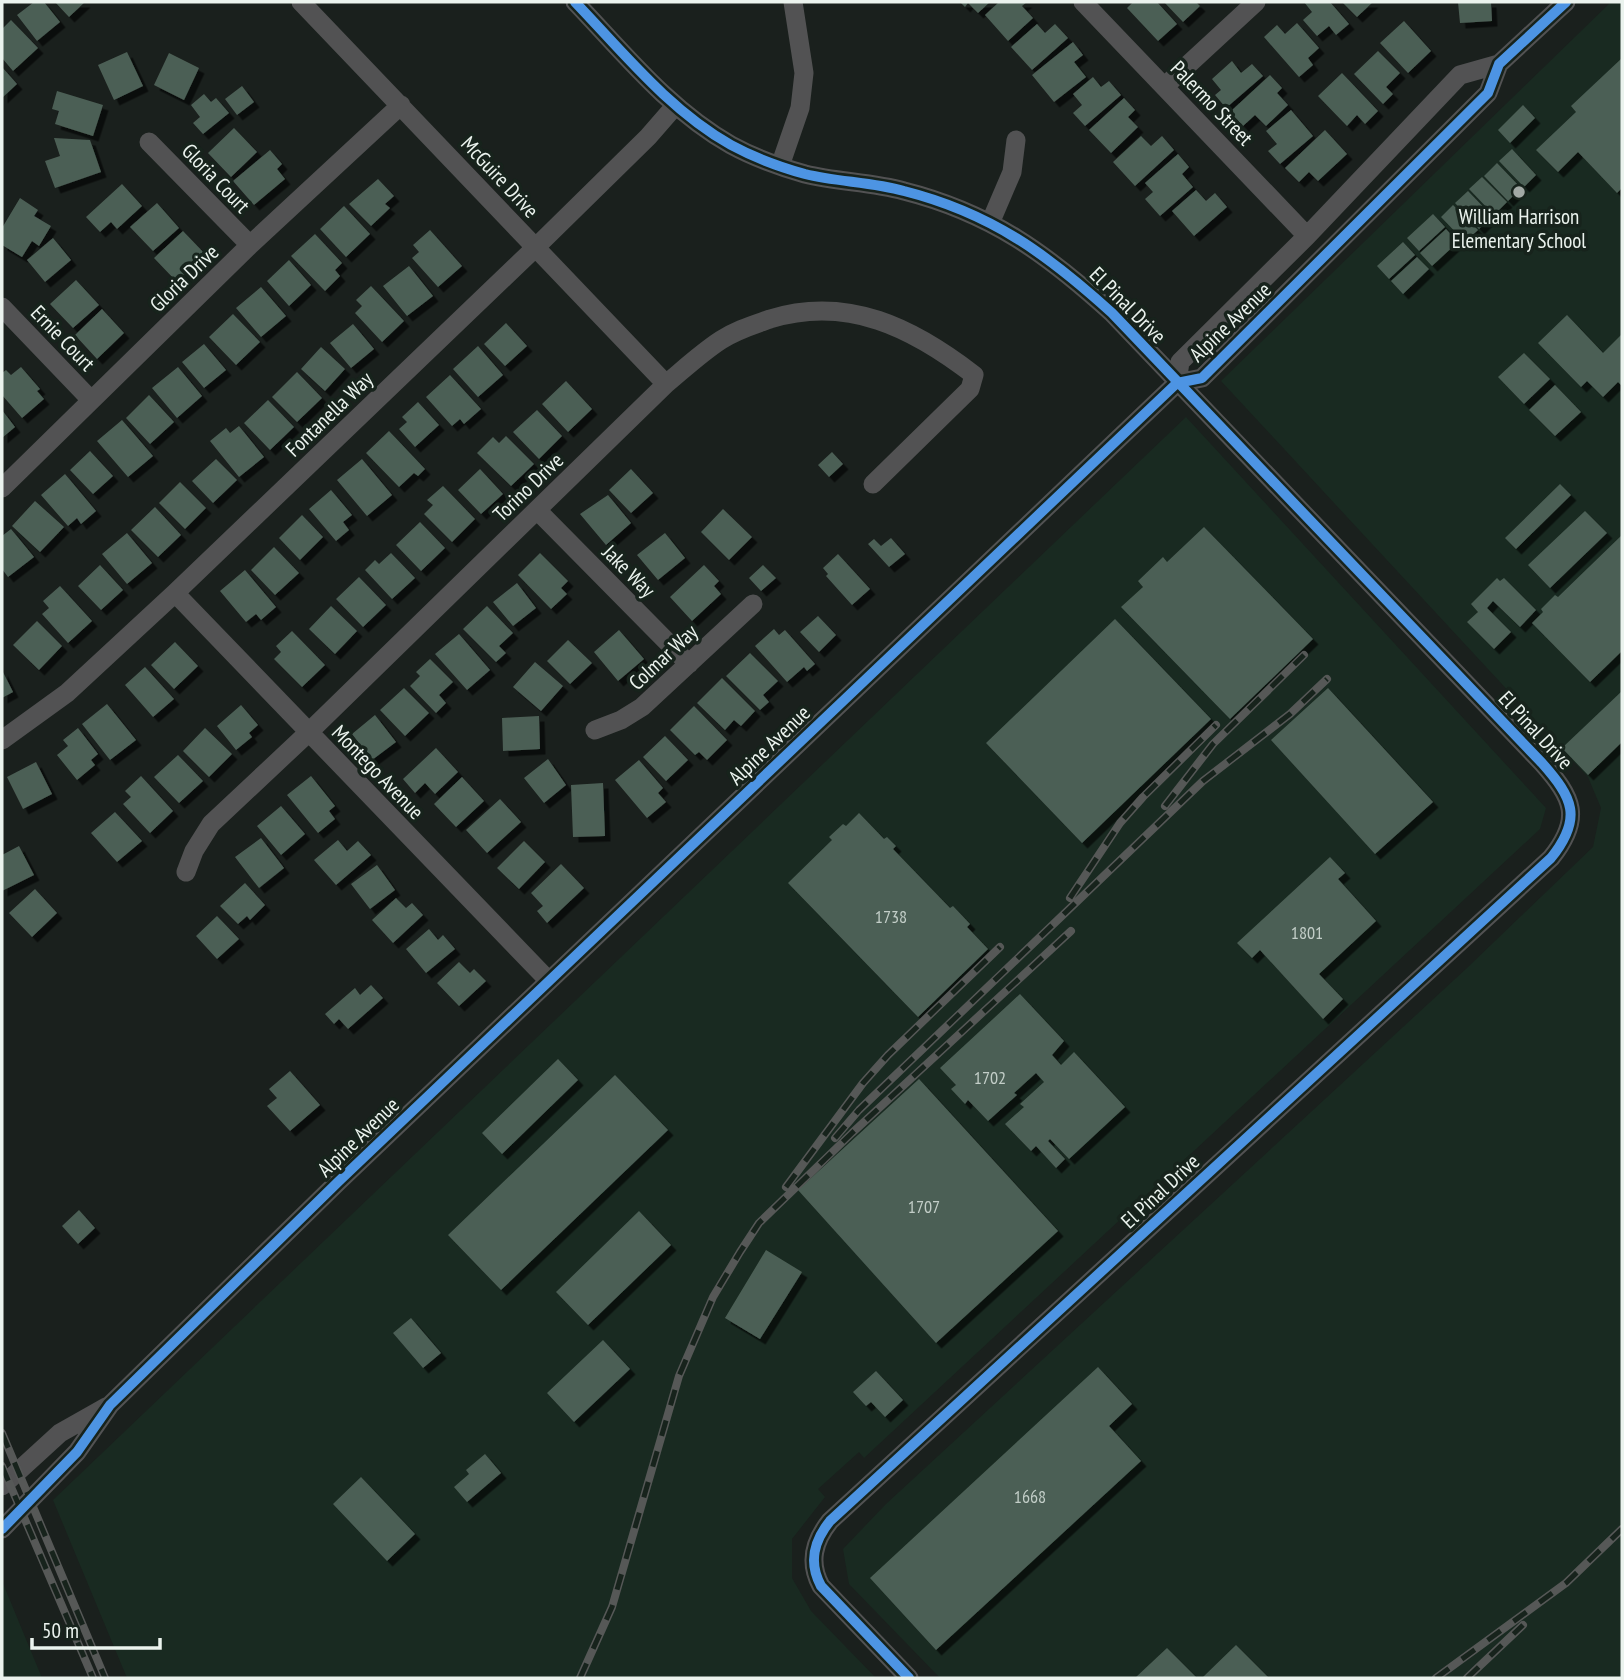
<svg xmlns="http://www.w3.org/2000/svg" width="1624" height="1680" font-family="'PT Sans Narrow',sans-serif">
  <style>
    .built { fill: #192a21 }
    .building { fill: #4c5f55; filter: url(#shadow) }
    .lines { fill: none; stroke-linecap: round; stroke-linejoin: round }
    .minor { stroke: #525253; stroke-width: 19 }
    .rail-casing { stroke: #565857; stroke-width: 8 }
    .rail { stroke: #17231c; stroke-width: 5; stroke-dasharray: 16; stroke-linecap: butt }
    .cycleway-casing { stroke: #17231c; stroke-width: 15 }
    .cycleway { stroke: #4d94e3; stroke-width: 10 }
    .poi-dot { fill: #a2a9a5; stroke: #17231c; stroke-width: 2.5 }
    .labels { text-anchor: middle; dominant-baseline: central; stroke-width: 7; stroke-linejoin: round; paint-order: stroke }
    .number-label { font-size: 18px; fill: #c3cec8 }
    .street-label { font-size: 21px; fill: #ebf3ee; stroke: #17231c }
    .poi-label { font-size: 21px; fill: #ebf3ee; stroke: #17231c }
  </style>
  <defs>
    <filter id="shadow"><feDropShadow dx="5.5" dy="5.5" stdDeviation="0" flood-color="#0009"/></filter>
  </defs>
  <rect width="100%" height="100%" fill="#1a201d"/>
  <path class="built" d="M1611,2h11v1676h-682l-91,-94 -6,-35 43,-45 581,-536 126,-121 8,-39 -13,-31 -367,-396z
    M1186,417l360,391 -6,21 -676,629 -5,-6 -41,37 7,8 -33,42v39l19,33 65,67h-749l-74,-178z
    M2,1581l40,97h-40z"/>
  <path class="building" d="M34,2h10l16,20 -23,19 -20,-26z
    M55,2h30l-16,15z
    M960,2h30l-12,11 -10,-10 -3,4z
    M999,2h28l-5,4 11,12 -25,23 -23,-26z
    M1133,2h24l20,22 -19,17 -31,-33z
    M1164,2h32l4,4 -17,16z
    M1304,2h26l19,22 -13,11 -7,-9 -12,10 -14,-16 9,-8z
    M1342,2h31l-16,15z
    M1458,2h33l1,19 -32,2z
    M11,20l27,28 -25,23 -11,-13v-29z
    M1404,21l27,30 -23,22 -28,-30z
    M1297,23l22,25 -11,10 5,7 -14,12 -35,-40 13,-12 8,9z
    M1037,24l8,9 10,-9 13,14 -36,32 -21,-23z
    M1073,42l10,13 -9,7 12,15 -32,25 -22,-27z
    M1378,51l22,22 -14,14 7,7 -10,10 -29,-30z
    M127,52l16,34 -29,14 -16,-35z
    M169,53l30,15 -15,32 -30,-15z
    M1621,59l1,131 -1,-1 -4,4 -39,-41 -20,20 -22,-22 40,-38 -5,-6z
    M1232,61l9,12 11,-9 11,12 -37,32 -11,-13 6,-5 -9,-11z
    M2,67l15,17 -15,14z
    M1342,73l36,38 -13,13 -8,-9 -10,11 -29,-30z
    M1270,75l12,13 -5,5 11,12 -22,21 -11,-11 -12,11 -13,-14z
    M1093,77l8,10 8,-6 12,14 -36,31 -12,-13 9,-8 -9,-11z
    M242,86l12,16 -17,13 -12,-16z
    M57,91l46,14 -10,31 -38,-12 4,-13 -7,-2z
    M204,94l7,8 5,-4 13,15 -26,21 -10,-11 7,-6 -9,-12z
    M1124,98l11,12 -7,7 10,10 -27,26 -22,-23z
    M1523,105l12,13 -25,25 -12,-13z
    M1291,110l22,26 -33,28 -12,-13 9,-7 -11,-13z
    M234,128l23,24 -26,25 -23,-24z
    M1325,130l22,24 -29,27 -9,-9 -10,10 -14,-14z
    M1141,136l10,10 11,-10 12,14 -39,36 -22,-24z
    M54,138l36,2 11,32 -46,16 -10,-27 15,-5z
    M1512,149l24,26 -12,12 -25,-26z
    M270,150l12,14 -5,5 8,10 -31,26 -21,-24z
    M1178,154l11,13 -7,7 11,13 -33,29 -15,-17 8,-7 -8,-9z
    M1497,163l24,25 -13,13 -24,-25z
    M1482,177l25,25 -13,13 -25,-26z
    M378,179l16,17 -9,8 5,4 -19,18 -22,-22z
    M122,184l20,22 -25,23 -6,-7 -11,10 -14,-15z
    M1196,190l10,11 9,-8 12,14 -33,29 -22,-25z
    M1468,191l24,25 -13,13 -24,-26z
    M20,198l18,12 -4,6 17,10 -12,20 -7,-5 -10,16 -20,-12v-17z
    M157,203l22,25 -26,23 -23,-24z
    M1453,205l25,25 -13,12 -24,-25z
    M344,206l26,28 -24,23 -26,-28z
    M1433,214l12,13 -26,24 -12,-13z
    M1446,229l12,13 -26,24 -12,-13z
    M430,230l32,36 -24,21 -26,-29 7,-6 -6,-7z
    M183,231l23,24 -29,27 -23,-24z
    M315,234l27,29 -7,7 5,6 -15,15 -34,-35z
    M53,238l18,22 -26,22 -18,-22z
    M1403,242l12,13 -26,24 -12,-13z
    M1417,257l12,12 -26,25 -12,-13z
    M289,260l22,25 -22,21 -22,-25z
    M409,266l24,30 -26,20 -24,-30z
    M76,280l23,25 -26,23 -23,-24z
    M371,286l33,35 -22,21 -27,-29 7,-7 -6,-6z
    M261,287l25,29 -25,21 -25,-29z
    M102,309l22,24 -27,26 -22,-24z
    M233,314l27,28 -24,23 -27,-28z
    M1567,315l36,38 19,-19v52l-4,-4 -15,15 -16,-16 -6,6 -43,-44z
    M506,323l21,23 -22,20 -21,-22z
    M353,324l21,25 -23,19 -21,-25z
    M204,344l22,26 -22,18 -22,-26z
    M478,346l25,29 -25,22 -25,-28z
    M321,347l24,22 -20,22 -24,-22z
    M1524,353l26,26 -26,25 -26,-27z
    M21,367l19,22 -3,2 7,8 -22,19 -20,-23v-22l4,-3 5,5z
    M178,367l24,29 -25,22 -25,-30z
    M297,372l25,26 -25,24 -25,-25z
    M450,375l31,34 -17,15 -4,-5 -8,7 -26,-29z
    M566,381l26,28 -24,23 -26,-28z
    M1555,385l26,27 -26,24 -26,-26z
    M149,395l25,27 -24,22 -24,-26z
    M268,400l26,27 -24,23 -26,-27z
    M418,402l21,23 -24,22 -16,-18 8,-7 -5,-5z
    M2,410l13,17 -13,11z
    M537,410l25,26 -23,23 -26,-27z
    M122,420l31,36 -25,21 -31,-36z
    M239,426l25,31 -25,20 -29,-36 16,-13 4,5z
    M389,431l36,38 -7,7 -4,-3 -15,14 -33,-34z
    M506,436l28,28 -23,22 -34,-33 16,-16 6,6z
    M90,451l23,25 -20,18 -23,-24z
    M832,452l11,12 -14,13 -11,-12z
    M216,459l21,21 -24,23 -21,-22z
    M362,459l30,36 -25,21 -30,-36z
    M480,469l23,25 -22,20 -23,-24z
    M631,469l22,24 -22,20 -22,-23z
    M65,474l31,37 -15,13 -4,-6 -9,8 -27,-31z
    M180,482l26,26 -21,21 -26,-26z
    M1560,484l11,11 -55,54 -11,-11z
    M443,486l32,33 -23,23 -28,-28 9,-9 -6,-5z
    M331,490l21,25 -9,7 6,8 -13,11 -27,-32z
    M608,495l23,28 -25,22 -26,-31z
    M35,501l29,26 -24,25 -28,-26z
    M155,507l26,28 -23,22 -27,-27z
    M723,509l29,28 -23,23 -28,-28z
    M1585,511l22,22 -57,55 -22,-23z
    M302,515l21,22 -23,23 -21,-22z
    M420,522l25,26 -24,23 -25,-26z
    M1204,527l109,112 -83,80 -109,-112 22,-20 -5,-6 25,-24 4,5z
    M11,529l23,28 -26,20 -6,-8v-33z
    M127,533l25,30 -25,21 -25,-30z
    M665,533l20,25 -27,22 -21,-25z
    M1622,535v116l-32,31 -58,-59 11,-11 -2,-3 14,-14 3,2z
    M891,538l14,16 -16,13 -21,-23 6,-5 7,7z
    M274,547l25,26 -24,22 -24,-25z
    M391,553l24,25 -23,21 -27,-29 10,-10 4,4z
    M540,553l28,28 -7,7 6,6 -16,15 -33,-34z
    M838,554l32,35 -18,16 -26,-29 2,-2 -5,-6z
    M100,565l23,25 -22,20 -23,-24z
    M704,565l15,16 -5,5 7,8 -29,27 -22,-24z
    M763,565l13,13 -15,13 -12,-13z
    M245,570l31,37 -15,13 -5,-6 -10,8 -26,-31z
    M359,577l27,28 -23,22 -27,-28z
    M1497,578l3,3 4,-3 32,32 -16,17 -27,-26 -6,7 24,24 -17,17 -27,-27 11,-10 -7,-8z
    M517,583l19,25 -23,18 -20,-24z
    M60,586l32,35 -24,22 -26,-29 7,-6 -6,-7z
    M331,606l26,25 -22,23 -26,-25z
    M487,606l26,27 -14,13 7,7 -10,9 -33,-33z
    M818,616l18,19 -17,17 -19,-20z
    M1115,619l96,100 -129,124 -96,-100z
    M37,621l25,25 -23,24 -26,-25z
    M774,629l5,6 6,-5 30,34 -8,7 -3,-4 -17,15 -32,-36z
    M619,630l25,29 -26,22 -24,-29z
    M292,631l33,34 -23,22 -28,-28 7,-7 -5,-6z
    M459,634l31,36 -23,20 -32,-36z
    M568,640l24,23 -22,21 -23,-23z
    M175,642l23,24 -24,23 -23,-24z
    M750,653l28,28 -15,14 6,7 -9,8 -34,-34z
    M430,659l23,23 -14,13 7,8 -10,10 -26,-27 10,-10 -4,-4z
    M535,662l28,24 -22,25 -28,-24z
    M145,667l29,32 -21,18 -28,-32z
    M2,670l11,22 -11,6z
    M722,678l33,33 -14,15 -7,-6 -9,10 -28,-27z
    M404,688l25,25 -24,23 -25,-26z
    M1328,688l105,114 -58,52 -104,-114z
    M1622,691v51l-34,33 -26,-27z
    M107,704l29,36 -26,20 -28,-36z
    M241,705l17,20 -9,8 3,4 -16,13 -19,-24z
    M694,706l33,34 -20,20 -8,-8 -4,3 -25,-25z
    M375,715l21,27 -24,18 -20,-26z
    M539,716l1,33 -37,2 -1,-33z
    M78,728l20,26 -7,6 4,5 -18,15 -20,-25 11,-9 -5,-6z
    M205,728l27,26 -23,23 -26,-26z
    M665,736l23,24 -22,21 -23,-24z
    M436,748l22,24 -23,22 -10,-11 -10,10 -12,-14z
    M178,755l25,26 -24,22 -25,-26z
    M548,759l18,26 -22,18 -20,-25z
    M639,760l24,28 -5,5 8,9 -19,16 -32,-38z
    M36,762l16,32 -29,15 -16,-32z
    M141,776l32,35 -23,22 -27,-29 8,-7 -6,-6z
    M311,776l24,30 -6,5 6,8 -17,14 -31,-38z
    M462,777l22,24 -28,26 -22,-23z
    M603,783l2,53 -32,1 -2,-52z
    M500,799l21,23 -34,31 -21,-23z
    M281,806l24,28 -24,21 -24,-29z
    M115,812l27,29 -25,21 -26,-29z
    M859,813l25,26 3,-2 9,9 -3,3 57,59 3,-2 17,18 -3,3 21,22 -70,68 -130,-134 44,-43 -3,-3 14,-13 3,2z
    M261,838l23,30 -25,20 -24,-31z
    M338,840l9,11 11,-10 13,14 -35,30 -22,-25z
    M524,841l21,21 -26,27 -22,-21z
    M19,846l15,29 -32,16v-36z
    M1330,857l15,16 -7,6 38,42 -57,53 24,25 -20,20 -63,-69 -8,8 -15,-15z
    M561,864l23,24 -37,35 -10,-12 6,-5 -12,-13z
    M377,865l18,25 -25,19 -19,-25z
    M245,883l20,22 -15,15 -3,-4 -9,8 -18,-18z
    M35,889l22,24 -25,24 -23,-24z
    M396,898l10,10 6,-5 11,12 -30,28 -21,-23z
    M217,916l22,23 -22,20 -21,-23z
    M429,929l9,11 5,-5 12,14 -29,24 -20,-24z
    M459,962l11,11 4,-4 12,12 -27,25 -22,-23z
    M371,985l12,13 -35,31 -9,-10 -5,5 -9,-10 30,-26 5,7z
    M1020,994l44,47 -12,14 9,10 13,-13 51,55 -56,52 -19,-20 -2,2 17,18 -9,9 -20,-22 -5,5 -26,-27 19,-17 -4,-3 24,-22 -8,-9 -22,20 3,2 -29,26 -20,-21 -3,4 -14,-15 5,-4 -16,-17z
    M558,1059l20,21 -76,74 -20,-21z
    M290,1071l30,34 -30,26 -23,-25 10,-8 -8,-9z
    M615,1075l53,55 -167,160 -53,-55z
    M919,1079l139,152 -122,112 -138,-153z
    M79,1210l16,18 -17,16 -16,-18z
    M639,1211l32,34 -83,80 -32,-33z
    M766,1250l36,22 -42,67 -35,-21z
    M411,1318l30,35 -18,15 -30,-35z
    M603,1340l27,29 -56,53 -27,-29z
    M1098,1367l34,37 -23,22 32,35 -205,189 -66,-72z
    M876,1371l27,29 -18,17 -14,-15 -5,4 -13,-14z
    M485,1454l16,19 -34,29 -13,-15 15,-13 -3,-4z
    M361,1477l54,57 -28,27 -54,-57z
    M1236,1645l33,33h-67z
    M1167,1648l30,30h-62z"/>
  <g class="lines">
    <path class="minor" d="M301,2l365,382
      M575,2c48,50 94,108 156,143 22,12 49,22 74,29 32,8 67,8 99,17 87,22 143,63 208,122l430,450c31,35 41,55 9,95l-721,663c-16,20 -22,41 -9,65l88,92
      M1083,2l224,234
      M1165,86l91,-84
      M149,142l101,103
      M780,166l20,-58 4,-35 -11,-71
      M991,221l21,-49 4,-32
      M2,307l89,93
      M1177,383l3,-21 127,-126 153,-161 39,-11
      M2,488l248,-243 151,-140
      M537,510l152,154
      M175,593l374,388
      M595,730l26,-10 21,-13 111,-103
      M2,740l65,-47 108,-100 361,-346 112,-110 27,-31
      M186,872l8,-21 17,-27 98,-92 357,-348c18,-15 35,-31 55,-44 15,-10 32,-15 49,-21 78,-24 143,9 204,56l-4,14 -97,95
      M2,1486l58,-53 46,-26
      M2,1529l75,-77 33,-47 229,-224 838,-798 25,-5 286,-285 11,-29 67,-62"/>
    <defs>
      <path id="rail" d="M1165,806l48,-62 91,-89
        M1070,898l50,-75 23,-26 73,-72
        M835,1138l24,-28 344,-329 87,-67 37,-35
        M786,1187l77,-104 25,-28 112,-108
        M2,1433l103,245
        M2,1466l91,212
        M580,1678l32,-71 67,-231 34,-79 27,-45 19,-29 93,-90 219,-202
        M1436,1678l130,-95 56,-54
        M1467,1678l56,-53"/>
    </defs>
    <use href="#rail" class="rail-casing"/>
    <use href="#rail" class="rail"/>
    <defs>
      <path id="cycleway" d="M575,2c48,50 94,108 156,143 22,12 49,22 74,29 32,8 67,8 99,17 87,22 143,63 208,122l430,450c31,35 41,55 9,95l-721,663c-16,20 -22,41 -9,65l88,92
        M2,1529l75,-77 33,-47 229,-224 838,-798 25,-5 286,-285 11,-29 67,-62"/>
    </defs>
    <use href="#cycleway" class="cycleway-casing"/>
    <use href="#cycleway" class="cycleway"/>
  </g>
  <circle class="poi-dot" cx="1519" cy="192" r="7"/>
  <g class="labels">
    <g class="number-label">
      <text x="891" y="916">1738</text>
      <text x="1307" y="932">1801</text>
      <text x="990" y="1077">1702</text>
      <text x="924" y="1206">1707</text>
      <text x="1030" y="1496">1668</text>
    </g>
    <g class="street-label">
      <text transform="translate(1212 103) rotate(46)">Palermo Street</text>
      <text transform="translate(500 177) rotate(47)">McGuire Drive</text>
      <text transform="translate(216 178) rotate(46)">Gloria Court</text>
      <text transform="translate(184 278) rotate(-44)">Gloria Drive</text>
      <text transform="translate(1128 305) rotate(45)">El Pinal Drive</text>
      <text transform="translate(1230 322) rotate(-44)">Alpine Avenue</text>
      <text transform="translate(63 338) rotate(46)">Ernie Court</text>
      <text transform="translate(329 414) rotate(-44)">Fontanella Way</text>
      <text transform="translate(528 487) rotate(-44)">Torino Drive</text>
      <text transform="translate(629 571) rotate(45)">Jake Way</text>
      <text transform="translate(663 657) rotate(-43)">Colmar Way</text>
      <text transform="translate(1536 730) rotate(47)">El Pinal Drive</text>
      <text transform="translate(769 745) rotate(-44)">Alpine Avenue</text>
      <text transform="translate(378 772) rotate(46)">Montego Avenue</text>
      <text transform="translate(358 1137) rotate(-44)">Alpine Avenue</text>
      <text transform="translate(1160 1191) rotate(-43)">El Pinal Drive</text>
    </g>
    <g class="poi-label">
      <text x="1519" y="216">William Harrison<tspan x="1519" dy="24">Elementary School</tspan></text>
    </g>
  </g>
  <rect width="1624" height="1680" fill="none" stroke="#ebf3ee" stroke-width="7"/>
  <path d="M32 1638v10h128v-10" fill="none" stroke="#ebf3ee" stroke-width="3.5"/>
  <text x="42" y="1638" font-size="21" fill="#ebf3ee" stroke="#17231c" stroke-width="5" paint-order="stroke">50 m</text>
</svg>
